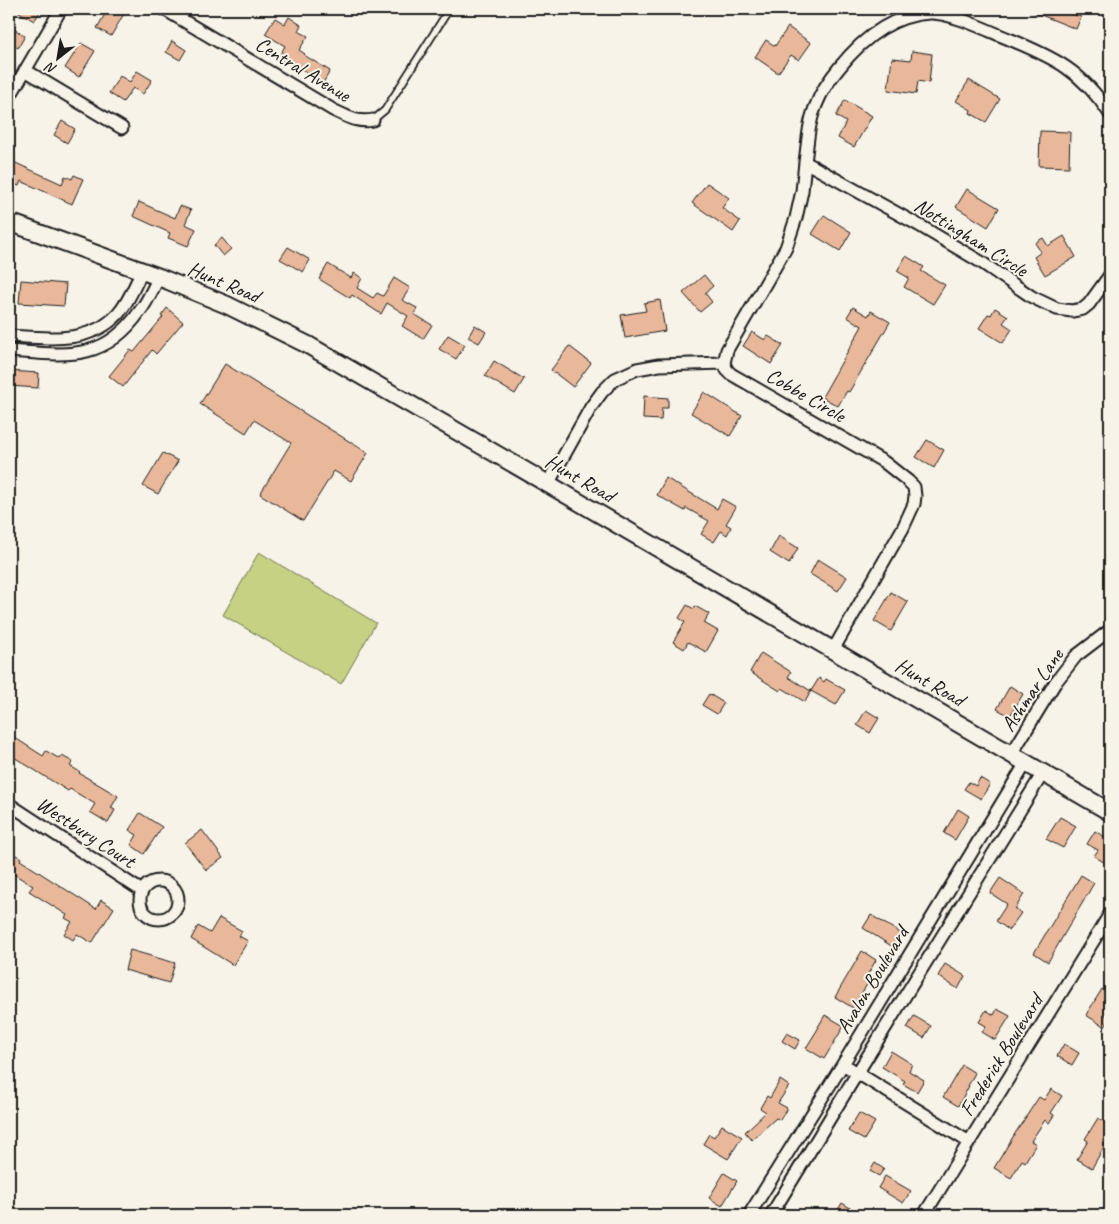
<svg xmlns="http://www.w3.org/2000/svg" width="1119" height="1224" font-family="Caveat,sans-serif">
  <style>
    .green { fill: #c6d184; stroke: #717650 }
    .building { fill: #e9b89a; stroke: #1c1c1c }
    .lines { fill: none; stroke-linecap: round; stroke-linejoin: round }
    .lane-casing { stroke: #1c1c1c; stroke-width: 9 }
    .street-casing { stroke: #1c1c1c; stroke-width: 15 }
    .secondary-casing { stroke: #1c1c1c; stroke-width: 20 }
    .lane { stroke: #f7f3e8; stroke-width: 5.5 }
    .street { stroke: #f7f3e8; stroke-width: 11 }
    .secondary { stroke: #f7f3e8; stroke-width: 16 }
    .labels { text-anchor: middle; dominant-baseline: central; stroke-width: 4; stroke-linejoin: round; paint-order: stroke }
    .street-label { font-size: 21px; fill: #1c1c1c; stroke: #f7f3e8 }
  </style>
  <rect width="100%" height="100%" fill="#f7f3e8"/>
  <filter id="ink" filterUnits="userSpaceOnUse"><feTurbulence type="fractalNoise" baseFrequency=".02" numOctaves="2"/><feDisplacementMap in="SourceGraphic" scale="10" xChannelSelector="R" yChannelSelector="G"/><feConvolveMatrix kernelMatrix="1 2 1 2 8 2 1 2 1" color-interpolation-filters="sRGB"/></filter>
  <g filter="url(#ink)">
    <path class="green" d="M259,552l117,71 -35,61 -118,-69z"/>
    <path class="building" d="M14,9h28l-8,12z
      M108,9h11l6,3 -14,24 -14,-8z
      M1026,9h42l-1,3 14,5 -5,12z
      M289,17l12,8 -3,6 10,5 -9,14 6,4 -1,1 26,16 -7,12 -26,-17 -1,2 -18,-10 7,-12 -20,-12 10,-16 10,6z
      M9,26l16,10 -7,12 -9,-5z
      M788,27l23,16 -12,17 -8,-5 -13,18 -23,-16 11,-17 9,6z
      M172,41l14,9 -6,10 -14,-8z
      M81,43l14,8 -16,26 -14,-9z
      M912,51l20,3 -3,29 -11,-2 -2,13 -28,-4 4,-32 19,2z
      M137,71l15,9 -9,14 -10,-6 -10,14 -14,-9 11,-17 10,6z
      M969,80l31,19 -14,23 -16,-9 1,-3 -15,-9z
      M845,100l27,16 -18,31 -16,-9 8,-16 -10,-6z
      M62,121l13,8 -8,14 -13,-8z
      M1040,131l30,1 -1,35 -30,-1z
      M9,160l53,24 3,-8 7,3 2,-4 9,4 -11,25 -51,-23 -2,5 -10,-4z
      M707,183l22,15 -7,10 18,13 -7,11 -41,-29z
      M967,189l32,19 -11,19 -32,-20z
      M139,202l36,16 5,-12 11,4 -6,14 11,5 -8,17 -20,-8 2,-5 -37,-17z
      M824,215l27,17 -11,19 -28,-17z
      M1064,236l12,21 -31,18 -11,-18 7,-5 -6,-9 8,-5 5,8z
      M222,238l9,11 -8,7 -9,-11z
      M288,247l22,13 -7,12 -23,-13z
      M906,256l18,11 -3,4 24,14 -12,19 -29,-17 5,-9 -12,-7z
      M328,264l23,14 3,-5 8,5 -5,10 16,10 4,-5 6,3 11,-18 16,10 -8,12 15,8 -3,6 18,11 -9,14 -21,-13 6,-10 -21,-13 -6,11 -29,-19 -2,3 -31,-19z
      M704,275l9,11 -8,7 7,9 -12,10 -17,-19z
      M21,280l45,4 -2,22 -45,-3z
      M660,300l5,31 -40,7 -4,-23 25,-4 -2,-8z
      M853,307l15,9 3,-5 19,11 -41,70 -2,-1 -9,15 -16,-9 40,-71 -15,-9z
      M167,308l16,14 -27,32 -4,-4 -29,37 -14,-11 21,-26 4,2 29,-35 -2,-1z
      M995,308l13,8 -5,7 9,6 -9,14 -24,-15 9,-14 3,1z
      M475,325l11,7 -7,11 -11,-6z
      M752,332l13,8 3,-4 15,9 -12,19 -28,-18z
      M448,335l17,10 -9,14 -17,-10z
      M569,346l22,17 -18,24 -22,-17z
      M494,361l30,18 -9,15 -30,-18z
      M225,364l143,89 -17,28 -17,-10 -31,50 -43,-27 31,-51 -37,-23 -8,13 -46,-29z
      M9,371l30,2 -1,15 -29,-2z
      M704,392l38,24 -12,20 -39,-23z
      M644,396l24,2v10h-6l-1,12 -18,-1z
      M927,440l17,10 -10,18 -18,-11z
      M163,453l15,8 -20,33 -15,-8z
      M666,478l51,31 5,-10 14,8 -10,17 5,3 -4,8 -6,-4 -7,11 -13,-8 8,-13 -23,-13 -1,3 -28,-16z
      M779,536l19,12 -9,16 -19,-12z
      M818,559l29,18 -9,14 -28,-17z
      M891,592l17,10 -17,29 -17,-10z
      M687,605l7,4 1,-3 14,8 -5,9 14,8 -12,21 -18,-10 -4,7 -11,-7 12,-20 -6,-4z
      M761,653l30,19 -3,5 23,14 -6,11 -23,-14 -2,3 -30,-19z
      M819,678l5,4 2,-3 19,11 -9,15 -25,-14z
      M1010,686l13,8 -13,22 -13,-7z
      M709,694l15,9 -7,11 -15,-9z
      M866,710l13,8 -9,15 -13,-8z
      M9,734l34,22 3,-5 14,8 2,-3 11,6 -3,4 10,6 -1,1 39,23 -7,12 4,2 -7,13 -18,-11 5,-8 -25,-15 -2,2 -59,-37z
      M980,778l10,6 -9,15 -17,-10 5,-7 7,4z
      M958,809l11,7 -14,24 -11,-7z
      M140,813l22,14 -18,27 -13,-9 6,-10 -8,-5z
      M1060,817l16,9 -13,22 -17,-9z
      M202,830l21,28 -17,12 -21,-27z
      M1095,831l15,9v26l-16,-10 4,-6 -11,-6z
      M9,851l12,7 -1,2 76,49 5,-9 13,8 -22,35 -15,-9 -4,6 -9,-6 8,-12 -7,-4 2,-3 -38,-24 4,-5 -24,-15z
      M1081,875l13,8 -46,79 -14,-9z
      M1000,878l24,16 -9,15 6,4 -12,17 -13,-9 11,-17 -17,-11z
      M871,915l31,19 -9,13 -30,-19z
      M219,918l23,13 -3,5 9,5 -15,24 -42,-26 7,-13 12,7z
      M130,950l45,13 -6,20 -44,-13z
      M862,951l14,9 -11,19 4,2 -16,27 -18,-11z
      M945,964l20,12 -7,13 -20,-13z
      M1102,989l8,5v13l-5,8 5,3 -5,9 -19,-12z
      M997,1009l13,7 -15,24 -13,-8 4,-6 -7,-4 7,-12 8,5z
      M825,1015l19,11 -20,33 -18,-11 13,-21h-1z
      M914,1016l17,10 -7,12 -17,-10z
      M787,1033l13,7 -5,9 -13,-8z
      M1064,1044l15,9 -7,12 -15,-9z
      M891,1051l21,13 -3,7 15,9 -7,12 -14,-8 2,-3 -23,-14z
      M962,1065l13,8 -7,13h1l-11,20 -15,-9z
      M780,1080l9,6 -11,17 9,5 -7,12 -4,-2 -24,22 -7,-8 21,-20 -6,-4 7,-12 3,2z
      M1051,1089l11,7 -11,17 3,2 -5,8 -4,-3 -14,21 5,3 -11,18 -3,-2 -11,18 -17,-10 22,-36 23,-35 5,3z
      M859,1113l16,9 -11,18 -16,-9z
      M1098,1118l12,7v11l-18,32 -15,-9 11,-18 -3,-2z
      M722,1125l20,12 -14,22 -25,-15 6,-10 5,3z
      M875,1163l9,6 -5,7 -9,-5z
      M724,1173l13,8 -15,25 -13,-8z
      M885,1176l26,15 -8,12 -25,-15z
      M842,1203l20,12h-27z"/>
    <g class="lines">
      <defs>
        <path id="lane" d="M373,120l12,-10 63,-99"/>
        <path id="street" d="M164,9l169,101c15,7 24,13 40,10
          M25,70l97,58
          M9,98l52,-89
          M1110,114c-28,-43 -55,-56 -101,-75 -20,-8 -59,-27 -79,-26 -38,2 -68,26 -91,55 -9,11 -17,22 -22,35 -9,19 -9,39 -12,59l117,65 59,35 51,35 25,12 15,2 11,-2 6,-5 21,-29
          M9,336c37,2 80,9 109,-22 11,-12 17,-29 24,-43
          M9,351c56,4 95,12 131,-40 8,-10 13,-23 19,-34
          M724,363l3,-13 59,-102 10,-30 6,-27 3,-29
          M548,484l43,-77 11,-15 13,-13 22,-10 22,-4 65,-2 3,7 4,4 153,88 24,19 6,6 1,9 -1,8 -11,24 -70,122
          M1011,755l44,-72 21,-27 34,-26
          M9,804l133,87
          M140 900a19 19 0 1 1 38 0a19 19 0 1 1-38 0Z
          M843,1064l126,78
          M749,1215l94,-151 183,-301
          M771,1215l87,-143 185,-299
          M924,1215l186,-301
          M1109,1215l1,-2"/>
        <path id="secondary" d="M9,222l150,55 68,28 81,40 240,139 562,328"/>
      </defs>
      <use href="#lane" class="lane-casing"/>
      <use href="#street" class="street-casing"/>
      <use href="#secondary" class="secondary-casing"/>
      <use href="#lane" class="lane"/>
      <use href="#street" class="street"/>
      <use href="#secondary" class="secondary"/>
    </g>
  </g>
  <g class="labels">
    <g class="street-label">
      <text transform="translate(303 69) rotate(31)">Central Avenue</text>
      <text transform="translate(971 237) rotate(32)">Nottingham Circle</text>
      <text transform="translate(224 282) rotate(23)">Hunt Road</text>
      <text transform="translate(806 395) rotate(30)">Cobbe Circle</text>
      <text transform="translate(580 478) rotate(30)">Hunt Road</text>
      <text transform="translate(930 682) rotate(30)">Hunt Road</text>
      <text transform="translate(1032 690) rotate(-56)">Ashmar Lane</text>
      <text transform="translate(86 832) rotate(33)">Westbury Court</text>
      <text transform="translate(872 980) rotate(-59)">Avalon Boulevard</text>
      <text transform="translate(1001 1055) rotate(-58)">Frederick Boulevard</text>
    </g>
  </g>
  <rect width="1119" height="1224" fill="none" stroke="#f7f3e8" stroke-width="30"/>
  <rect x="15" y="15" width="1089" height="1194" fill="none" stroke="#1c1c1c" stroke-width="2" filter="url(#ink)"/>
  <g transform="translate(58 58) rotate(211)" stroke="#f7f3e8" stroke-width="4" paint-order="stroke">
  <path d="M0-4L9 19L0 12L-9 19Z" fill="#1c1c1c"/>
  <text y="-8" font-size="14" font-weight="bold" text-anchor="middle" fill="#1c1c1c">N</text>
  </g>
</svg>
